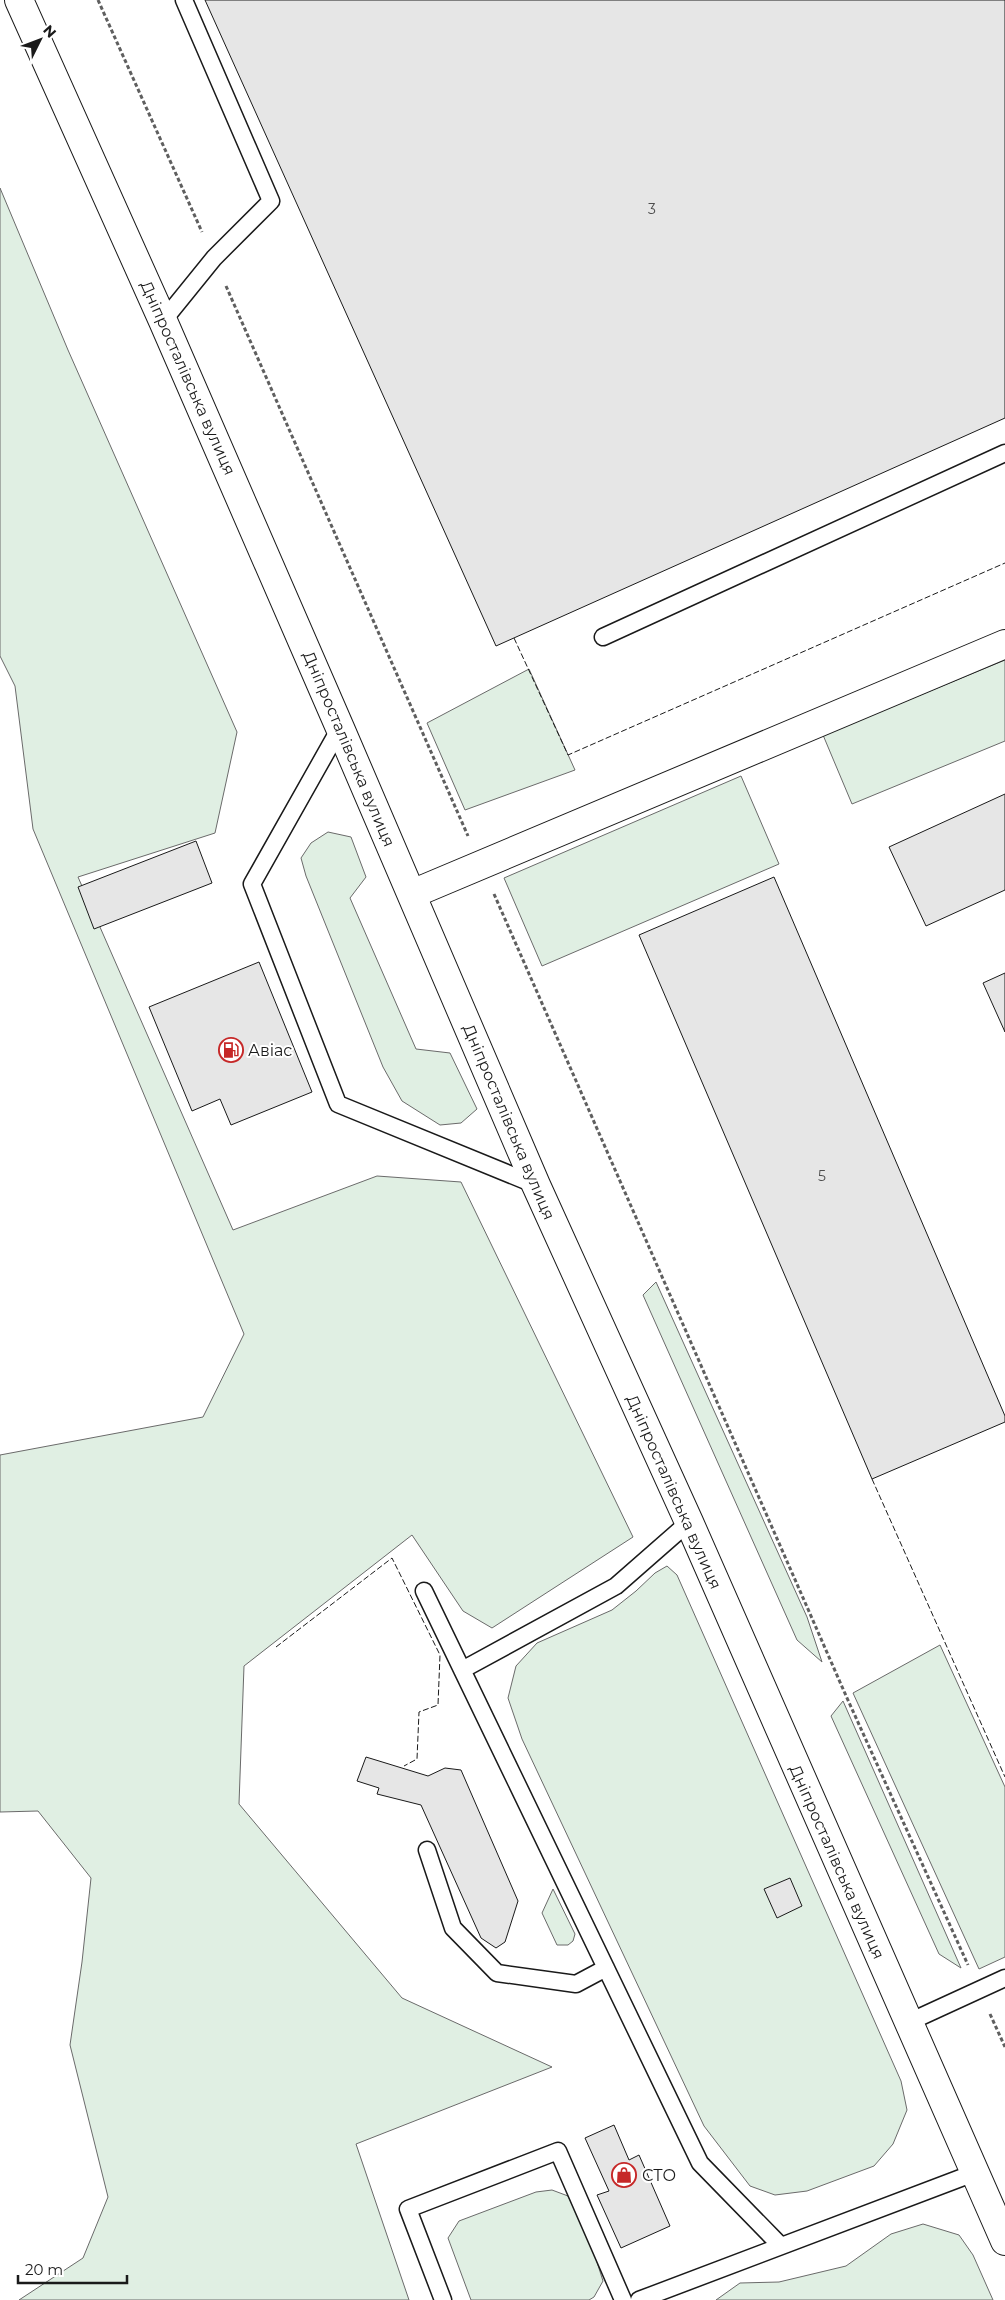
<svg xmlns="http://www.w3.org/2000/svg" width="1005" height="2300" font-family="Montserrat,sans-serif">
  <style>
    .green { fill: #e0efe3; stroke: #6a6a6a }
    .building { fill: #e6e6e6; stroke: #1a1a1a }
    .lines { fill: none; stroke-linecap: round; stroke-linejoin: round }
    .service-casing { stroke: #1a1a1a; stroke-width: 19 }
    .minor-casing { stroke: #1a1a1a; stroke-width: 30 }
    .tertiary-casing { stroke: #1a1a1a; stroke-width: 30 }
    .path { stroke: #5f5f5f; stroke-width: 3; stroke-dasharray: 4 2.5; stroke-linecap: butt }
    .service { stroke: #fff; stroke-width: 16 }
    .minor { stroke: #fff; stroke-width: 28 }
    .tertiary { stroke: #fff; stroke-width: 28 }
    .fence { stroke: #1a1a1a; stroke-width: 1; stroke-dasharray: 6 2.5; stroke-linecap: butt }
    .labels { text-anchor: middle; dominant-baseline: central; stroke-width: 4; stroke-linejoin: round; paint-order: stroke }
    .number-label { font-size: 14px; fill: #4d4d4d }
    .street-label { font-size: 16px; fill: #1a1a1a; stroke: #fff }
    .poi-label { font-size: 16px; fill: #1a1a1a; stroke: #fff; text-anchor: start }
  </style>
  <rect width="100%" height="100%" fill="#fff"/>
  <path class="green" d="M0,188l68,162 169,382 -22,101 -137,44 155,353 144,-54 84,6 172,355 -141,91 -29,-17 -51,-76 -168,131 -5,138 163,194 150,69 -196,77 53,156h-390l64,-42 25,-61 -38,-152 12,-83 9,-84 -53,-67 -38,1v-357l203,-38 41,-83 -211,-505 -18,-143 -15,-30z
    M1005,660v81l-153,63 -29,-69z
    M529,669l46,101 -110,40 -38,-87z
    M741,776l38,88 -237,102 -38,-88z
    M328,832l23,5 15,40 -16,21 66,151 34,4 27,56 -16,14 -21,2 -38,-24 -19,-34 -77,-191 -5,-18 10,-15z
    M656,1282l151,335 15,45 -25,-22 -154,-345z
    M667,1566l10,9 224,506 6,29 -14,34 -19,22 -67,25 -32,4 -25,-9 -46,-60 -182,-387 -14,-41 8,-32 21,-23 75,-33 24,-19 19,-18z
    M940,1645l65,142v170l-26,12 -126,-276z
    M843,1701l118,267 -22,-14 -108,-238z
    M553,1889l22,45 -2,7 -5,4h-11l-15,-32z
    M552,2190l16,6 22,44 13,41 -9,16 -5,3h-118l-23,-62 11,-17 77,-29z
    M923,2224l36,11 14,20 20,45h-277l24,-17 39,-1 67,-16 45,-32z"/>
  <path class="building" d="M205,0h800v418l-509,228z
    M1005,794v96l-79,36 -37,-79z
    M196,841l16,42 -118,46 -16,-42z
    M774,877l231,539v6l-133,57 -233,-544z
    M259,962l53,130 -81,33 -11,-26 -28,12 -43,-104z
    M1005,973v59l-22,-49z
    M366,1757l62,19 17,-8 16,2 57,131 -13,41 -9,6 -15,-10 -60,-133 -44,-11 2,-6 -22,-7z
    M790,1878l12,28 -25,12 -13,-29z
    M614,2125l15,35 10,-5 31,71 -49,22 -24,-53 12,-4 -24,-53z"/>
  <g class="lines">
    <defs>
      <path id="service" d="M163,321l51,-63 57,-57 -87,-201
        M603,637l402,-184
        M340,728l-88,156 86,220 198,81
        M424,1591l276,572 81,83
        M462,1670l154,-84 73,-64
        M427,1850l26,78 44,45 79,11 30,-16
        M907,2023l98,-45
        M443,2300l-35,-91 150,-58 65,149
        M639,2300l335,-127"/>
      <path id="minor" d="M412,894l593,-250"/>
      <path id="tertiary" d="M19,0l144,321 177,407 196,457 153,337 316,719"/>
    </defs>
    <use href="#service" class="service-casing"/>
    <use href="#minor" class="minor-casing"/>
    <use href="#tertiary" class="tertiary-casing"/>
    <path class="path" d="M98,0l104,232
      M226,286l242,550
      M494,894l353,804 121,267
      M990,2014l15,33"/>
    <use href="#service" class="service"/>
    <use href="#minor" class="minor"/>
    <use href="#tertiary" class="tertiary"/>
    <path class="fence" d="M514,638l54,117 437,-192
      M872,1479l133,298
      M276,1647l116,-89 48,97 -2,50 -19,7 -2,47 -13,7"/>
  </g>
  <defs>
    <symbol id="fuel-ring" viewBox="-11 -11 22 22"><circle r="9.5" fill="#fff" stroke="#c62828" stroke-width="1.5"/><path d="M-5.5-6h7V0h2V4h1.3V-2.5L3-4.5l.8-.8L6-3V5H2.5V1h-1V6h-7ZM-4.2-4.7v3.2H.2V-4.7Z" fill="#c62828"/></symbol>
    <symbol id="shop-ring" viewBox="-11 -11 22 22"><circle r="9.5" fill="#fff" stroke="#c62828" stroke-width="1.5"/><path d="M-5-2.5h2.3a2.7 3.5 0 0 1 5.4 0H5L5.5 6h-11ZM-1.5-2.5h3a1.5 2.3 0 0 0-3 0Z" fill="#c62828"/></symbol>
  </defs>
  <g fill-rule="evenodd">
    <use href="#fuel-ring" x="217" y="1036" width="28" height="28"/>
    <use href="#shop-ring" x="610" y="2161" width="28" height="28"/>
  </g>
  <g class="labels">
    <g class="number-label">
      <text x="652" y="209">3</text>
      <text x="822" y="1176">5</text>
    </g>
    <g class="street-label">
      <text transform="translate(188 378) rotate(66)">Дніпросталівська вулиця</text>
      <text transform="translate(349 749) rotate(67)">Дніпросталівська вулиця</text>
      <text transform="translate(509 1122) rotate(67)">Дніпросталівська вулиця</text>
      <text transform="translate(674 1492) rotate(66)">Дніпросталівська вулиця</text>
      <text transform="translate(837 1862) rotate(66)">Дніпросталівська вулиця</text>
    </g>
    <g class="poi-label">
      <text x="248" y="1050">Авіас</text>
      <text x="642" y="2175">СТО</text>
    </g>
  </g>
  <g transform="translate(40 40) rotate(48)" stroke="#ffffff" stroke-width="4" paint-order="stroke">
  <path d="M0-4L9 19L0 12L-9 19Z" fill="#1a1a1a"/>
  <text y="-8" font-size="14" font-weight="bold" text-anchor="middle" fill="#1a1a1a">N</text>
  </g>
  <path d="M18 2275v8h109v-8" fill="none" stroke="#1a1a1a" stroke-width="2.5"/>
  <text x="25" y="2275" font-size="15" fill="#1a1a1a" stroke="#ffffff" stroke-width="4" paint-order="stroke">20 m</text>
</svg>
